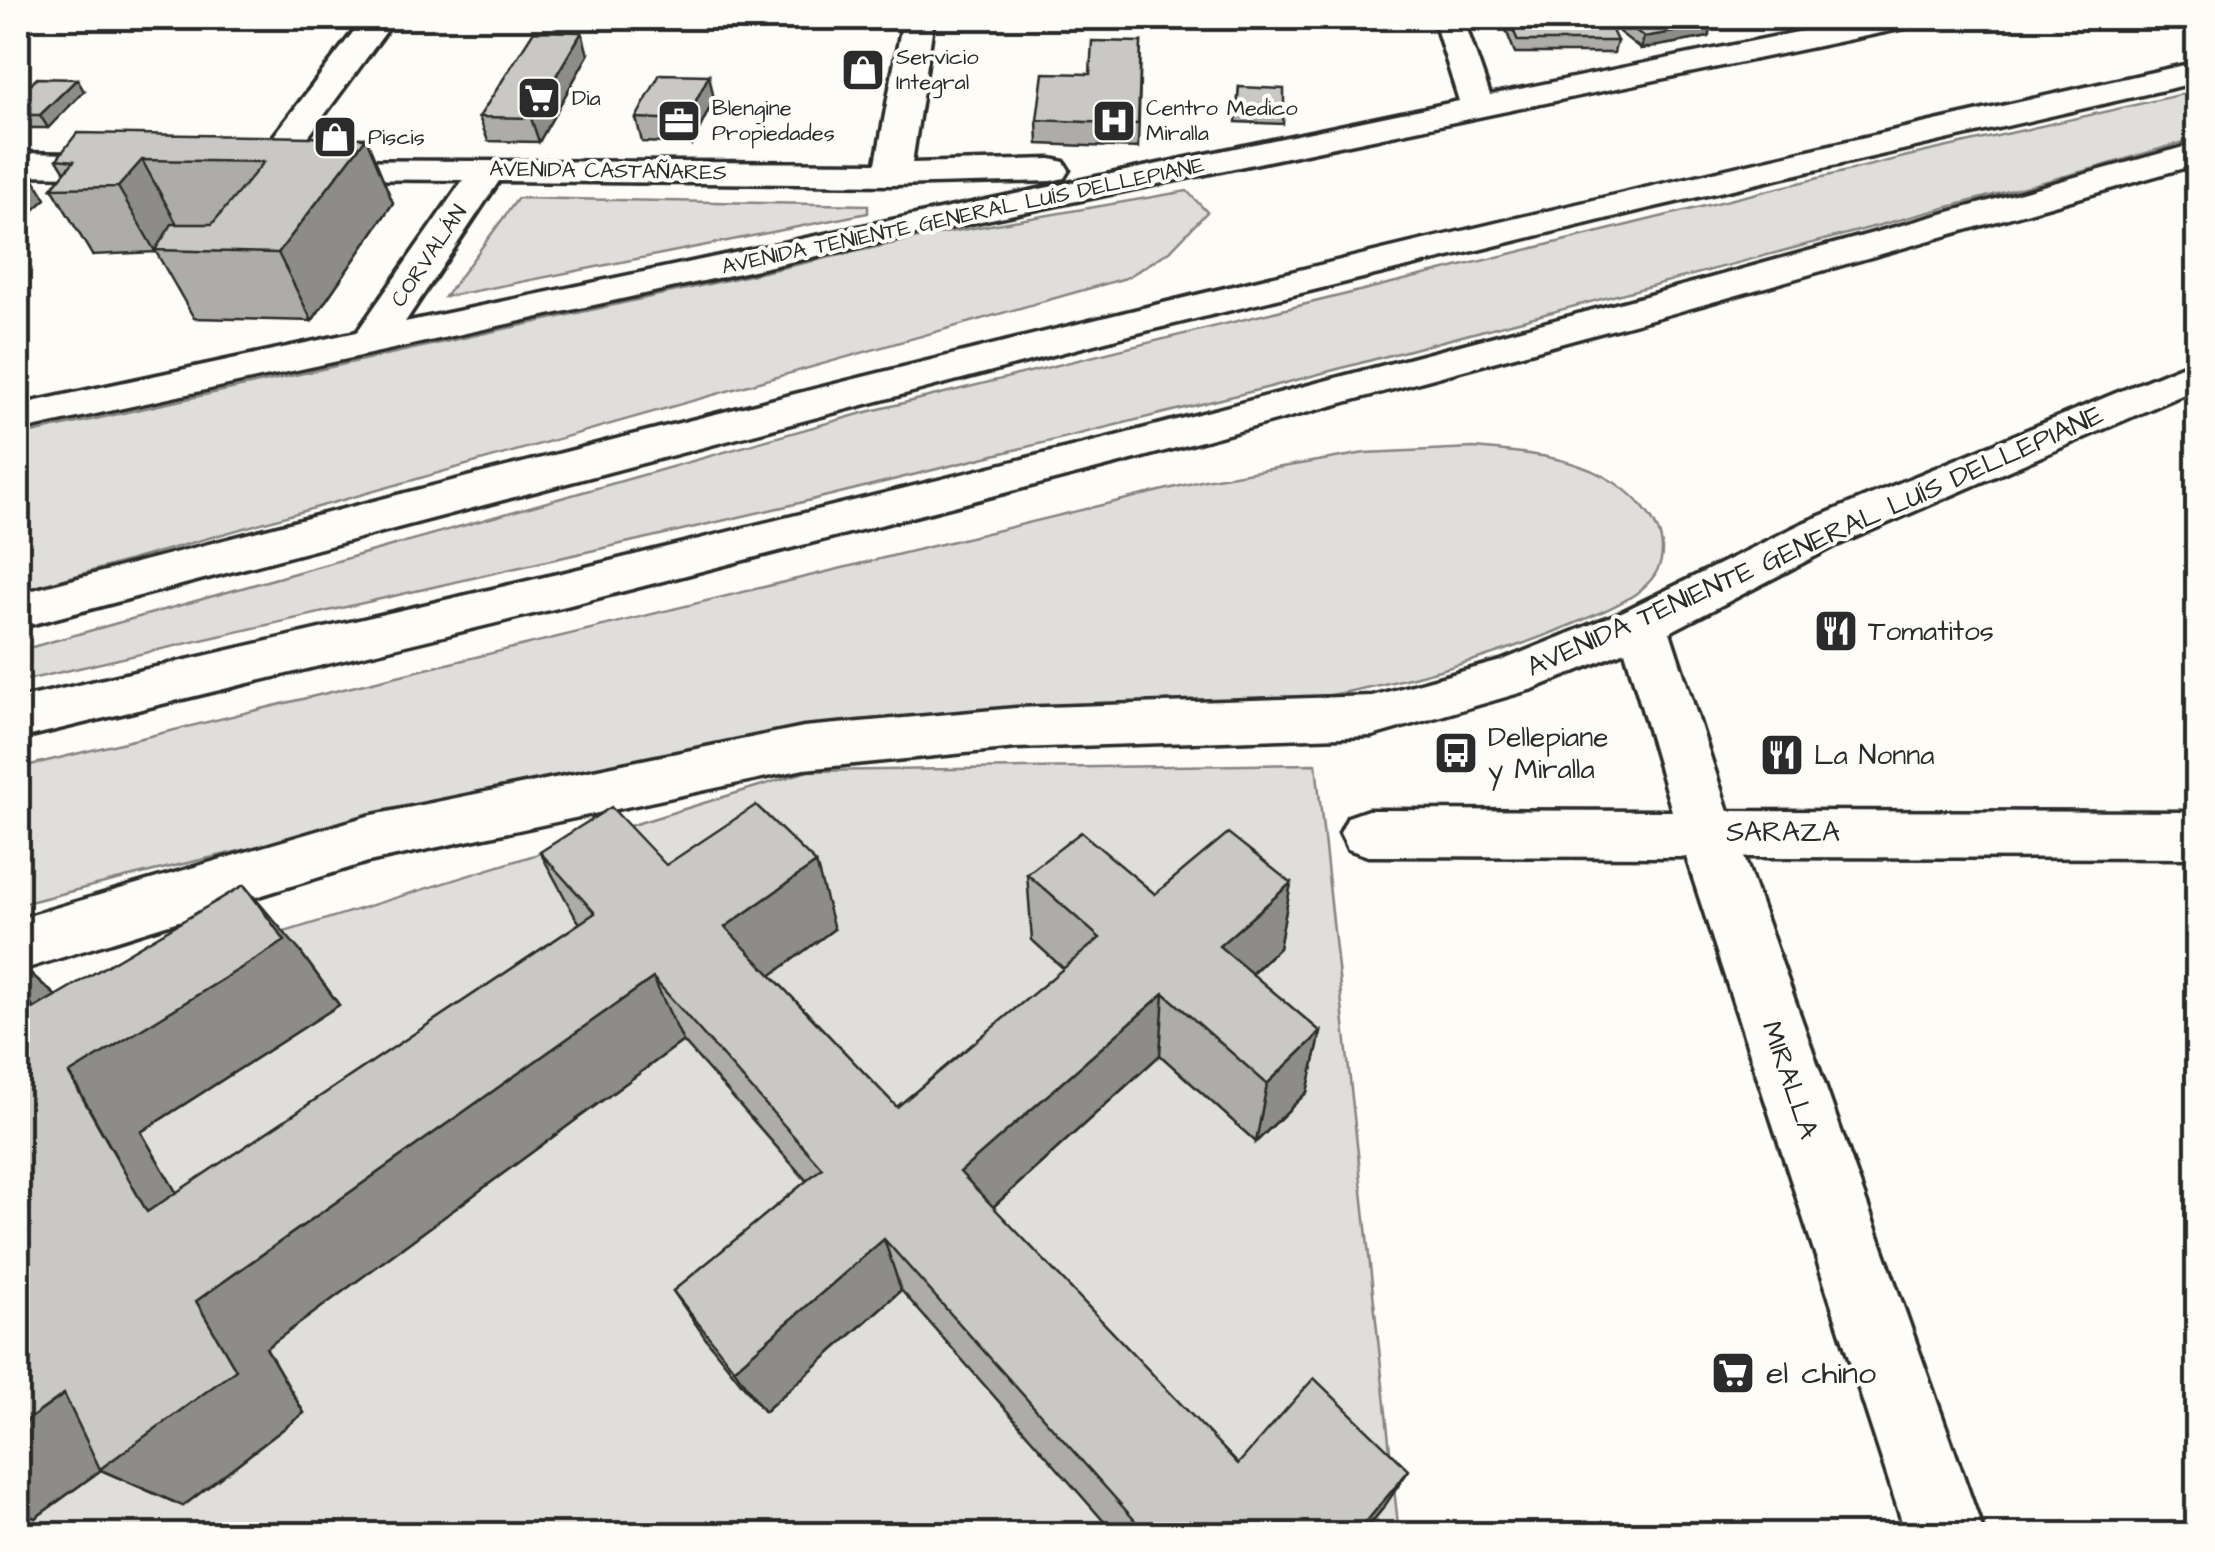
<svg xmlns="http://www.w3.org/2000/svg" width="2215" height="1552" font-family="'Architects Daughter',sans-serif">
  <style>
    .green { fill: #dfdeda; stroke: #858482; stroke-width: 2.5 }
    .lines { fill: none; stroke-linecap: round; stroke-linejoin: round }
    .minor-casing { stroke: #2b2b2b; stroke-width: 7 }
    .highway-casing { stroke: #2b2b2b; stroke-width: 7 }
    .minor { fill: #fdfcf7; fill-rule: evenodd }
    .highway { fill: #fdfcf7; fill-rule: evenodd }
    .wall { fill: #adaca9; stroke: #2b2b2b; stroke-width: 2.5 }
    .shaded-wall { fill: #8d8c89; stroke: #2b2b2b; stroke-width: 2.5 }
    .building { fill: #c9c8c4; stroke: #2b2b2b; stroke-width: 2.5 }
    .labels { text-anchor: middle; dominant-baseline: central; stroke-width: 8; stroke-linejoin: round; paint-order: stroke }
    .far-poi-label { font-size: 22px; fill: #2b2b2b; stroke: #fdfcf7; text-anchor: start }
    .far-street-label { font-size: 22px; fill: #2b2b2b; stroke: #fdfcf7 }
    .street-label { font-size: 28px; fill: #2b2b2b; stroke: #fdfcf7 }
    .poi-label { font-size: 28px; fill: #2b2b2b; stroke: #fdfcf7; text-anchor: start }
    .near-poi-label { font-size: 32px; fill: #2b2b2b; stroke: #fdfcf7; text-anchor: start }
  </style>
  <rect width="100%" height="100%" fill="#fdfcf7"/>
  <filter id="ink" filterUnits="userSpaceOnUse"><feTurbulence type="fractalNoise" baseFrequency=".01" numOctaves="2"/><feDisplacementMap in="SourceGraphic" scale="20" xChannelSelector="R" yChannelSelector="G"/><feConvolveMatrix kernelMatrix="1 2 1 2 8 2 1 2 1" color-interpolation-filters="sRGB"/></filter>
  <g filter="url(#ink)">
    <path class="green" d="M2197,91v47l-98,29 -829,220 -483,119 -769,176v-31l845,-238 1045,-257z
      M1187,191l20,21 -37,39 -44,27 -1108,314v-156l909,-200z
      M518,198l350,7v8l-423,84z
      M1473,448c44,4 92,7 132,29 25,13 58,44 57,74 0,40 -54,58 -84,71 -291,126 -633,97 -941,146 -64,10 -128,26 -192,39 -143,29 -286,61 -427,98v-137l1187,-288 160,-27z
      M1316,764l83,770h-37l22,-27 -157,-6 -256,-274 189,-172 96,87 50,-49 -273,-152 68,61 -189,162 -284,-186 -410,286 -77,-132 197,-127 -39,-54 -281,63 790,-243z
      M683,1041l160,182 -79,189 137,-122 214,244h-1097v-58l129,-41z"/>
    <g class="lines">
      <defs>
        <path id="minor" d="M364,18h32l-105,142 585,3 27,-145h31l-22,145 139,-4 13,3 5,8 -5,8 -13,3 -159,4 -393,-4 -94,141 1054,-221 -26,-83h30l27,77 376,-77h59l-16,9 -1000,209 -891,195v-26l339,-73 106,-152 -161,-1 -13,-3 -4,-7 -17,9 -13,-3 -5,-8z
          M18,153l118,2 13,3 5,8 -5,8 -13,3 -118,-2z
          M2198,359v29l-361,157 -167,87 58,179 470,1v46l-454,-1 240,677h-78l-220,-677 -318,-1 -20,-7 -8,-16 8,-16 20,-7 304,1 -47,-160 -92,38 -161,47 -356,12 -212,21 -436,93 -350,109v-52l350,-103 436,-89 212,-19 356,-12 129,-35 123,-50 179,-88z"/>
        <path id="highway" d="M2198,62v20l-548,126 -533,130 -1099,290v-34c723,-191 1449,-370 2180,-532z
          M2198,143v21l-528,150 -542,147 -562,145 -548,133v-40l548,-127 546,-135 530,-140z"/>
      </defs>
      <use href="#minor" class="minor-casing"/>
      <use href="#highway" class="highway-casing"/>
      <use href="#minor" class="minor"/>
      <use href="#highway" class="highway"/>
    </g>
    <path class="wall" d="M1505,18h20l3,6 89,17 -3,12h-99l-11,-28z
      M1622,20l87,17 -68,12 -22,-17z
      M1141,42l-3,106 -100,-4 -1,-24 53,-46z
      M588,55l-49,87 -51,-1 -9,-24z
      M1239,87l45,24 -1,13 -47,-2z
      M84,91l-36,37h-30v-31z
      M714,99l-22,45 -50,-2 -6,-24z
      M366,138l27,65 -81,118 -118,-3 -38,-66 -64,3 -40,-67 13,-16 -8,-13z
      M540,852l126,13 168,64 -63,46 126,132 167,-138 -32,-29 -5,-66 128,20 136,-11 -12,65 -27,26 69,58 -14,60 -51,50 -96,-87 -167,152 245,257 146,43 -22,27h-247l-214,-244 -137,122 -58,-73 -33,-48 134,-110 -124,-140 -417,307 38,65 -121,93 -82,-36 -66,48 -17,-7v-549l38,34 243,-46 40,55 -198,127 35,61 404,-270 -4,-5z"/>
    <path class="shaded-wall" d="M1713,25l-4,12 -68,12 3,-12z
      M582,32l6,23 -49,87 -8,-24z
      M709,75l5,24 -22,45 -6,-24z
      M77,79l7,12 -36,37 -8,-13z
      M366,138l27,65 -81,118 -34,-68z
      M18,153l28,46 -28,25z
      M142,160l36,66 -23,24 1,3 -38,-66z
      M816,863l18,66 -84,62 -25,-64z
      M1291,883l-12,65 -67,62 7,-64z
      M244,885l55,65 40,55 -198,127 77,132 -71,-52 -129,-231v-19l51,46z
      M653,978l30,63 -417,307 38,65 -121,93 -82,-36 -66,48 -17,-7v-84z
      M1164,993l-4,62 -189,172 -11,-55z
      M1321,1032l-14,60 -51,50 11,-58z
      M884,1239l17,51 -137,122 -30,-43z
      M1409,1470l-25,37 -22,27h-6z"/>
    <path class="building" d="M1508,18h17l3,6h81l8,17h-99z
      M1636,18h66l11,7 -69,12 -22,-17z
      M534,31l48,1 -51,86 -52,-1z
      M1092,41l49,1 -3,82 -101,-4 6,-47 47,1z
      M660,74l49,1 -23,45 -50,-2z
      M37,78l40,1 -37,36h-22v-18z
      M1239,87l45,2v22l-47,-2z
      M77,133l289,5 -88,115 -123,-3 17,-26h40l52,-62 -122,-2 -24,27 -66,1 22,-27 -17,-2z
      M756,805l60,58 -91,64 172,180 203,-169 -73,-64 54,-42 74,62 73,-61 63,50 -72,63 102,86 -54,52 -103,-91 -204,179 278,292 76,-86 95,92 -53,64h-209l-263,-295 -150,130 -61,-78 149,-123 -169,-190 -457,323 40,69 -136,99 -36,-75 -46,33v-446l15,28 211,-124 41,56 -216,133 78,138 448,-299 -55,-61 71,-45 55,58z"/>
  </g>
  <defs>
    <symbol id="shop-square" viewBox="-11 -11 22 22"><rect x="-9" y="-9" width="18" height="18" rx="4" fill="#2b2b2b" stroke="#fdfcf7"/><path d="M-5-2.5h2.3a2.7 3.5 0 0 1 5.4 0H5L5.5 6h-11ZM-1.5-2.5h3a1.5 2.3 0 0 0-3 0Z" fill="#fff"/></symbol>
    <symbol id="supermarket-square" viewBox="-11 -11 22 22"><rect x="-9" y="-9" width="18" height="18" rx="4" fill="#2b2b2b" stroke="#fdfcf7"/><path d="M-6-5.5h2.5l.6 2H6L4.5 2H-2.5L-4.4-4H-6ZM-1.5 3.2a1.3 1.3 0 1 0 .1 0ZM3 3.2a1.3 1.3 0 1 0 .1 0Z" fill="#fff"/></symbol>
    <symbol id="office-square" viewBox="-11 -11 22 22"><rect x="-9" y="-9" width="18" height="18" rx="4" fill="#2b2b2b" stroke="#fdfcf7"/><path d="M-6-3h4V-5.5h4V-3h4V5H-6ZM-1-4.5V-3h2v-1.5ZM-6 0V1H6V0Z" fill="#fff"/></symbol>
    <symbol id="hospital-square" viewBox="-11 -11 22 22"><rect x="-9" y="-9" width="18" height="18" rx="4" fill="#2b2b2b" stroke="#fdfcf7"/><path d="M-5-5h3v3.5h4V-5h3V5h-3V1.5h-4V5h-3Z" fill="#fff"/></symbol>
    <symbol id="restaurant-square" viewBox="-11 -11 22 22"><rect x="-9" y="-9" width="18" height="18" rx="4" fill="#2b2b2b" stroke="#fdfcf7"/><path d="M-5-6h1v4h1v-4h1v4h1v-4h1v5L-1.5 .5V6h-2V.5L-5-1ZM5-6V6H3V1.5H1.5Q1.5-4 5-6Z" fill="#fff"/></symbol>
    <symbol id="bus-square" viewBox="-11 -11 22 22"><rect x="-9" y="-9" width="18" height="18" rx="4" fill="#2b2b2b" stroke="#fdfcf7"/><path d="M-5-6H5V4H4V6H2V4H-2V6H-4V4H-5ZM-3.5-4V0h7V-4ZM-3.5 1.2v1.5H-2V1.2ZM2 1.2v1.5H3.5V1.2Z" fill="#fff"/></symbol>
  </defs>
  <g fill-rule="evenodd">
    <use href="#shop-square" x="838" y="45" width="50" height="50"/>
    <use href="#supermarket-square" x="514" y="73" width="50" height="50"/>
    <use href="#office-square" x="654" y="96" width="50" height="50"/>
    <use href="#hospital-square" x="1089" y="96" width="50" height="50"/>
    <use href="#shop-square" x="310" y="112" width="50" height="50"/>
    <use href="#restaurant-square" x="1811" y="606" width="50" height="50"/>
    <use href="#bus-square" x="1431" y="728" width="50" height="50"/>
    <use href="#restaurant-square" x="1757" y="730" width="50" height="50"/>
    <use href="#supermarket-square" x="1708" y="1348" width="50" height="50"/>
  </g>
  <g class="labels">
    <g class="far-poi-label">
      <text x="896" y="57">Servicio<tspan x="896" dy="25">Integral</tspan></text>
      <text x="572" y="98">Dia</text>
      <text x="712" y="108">Blengine<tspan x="712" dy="25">Propiedades</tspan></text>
      <text x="1146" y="108">Centro Medico<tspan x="1146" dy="25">Miralla</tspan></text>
      <text x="368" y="137">Piscis</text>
    </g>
    <g class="far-street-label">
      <text transform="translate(608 171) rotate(1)">AVENIDA CASTAÑARES</text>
      <text transform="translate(963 216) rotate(-12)">AVENIDA TENIENTE GENERAL LUÍS DELLEPIANE</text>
      <text transform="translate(429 256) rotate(-56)">CORVALÁN</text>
    </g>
    <g class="street-label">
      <text transform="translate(1815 541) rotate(-24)">AVENIDA TENIENTE GENERAL LUÍS DELLEPIANE</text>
      <text x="1783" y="832">SARAZA</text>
      <text transform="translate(1790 1080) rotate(71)">MIRALLA</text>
    </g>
    <g class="poi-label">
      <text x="1868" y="631">Tomatitos</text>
      <text x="1488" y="737">Dellepiane<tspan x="1488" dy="32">y Miralla</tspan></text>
      <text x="1814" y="755">La Nonna</text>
    </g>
    <g class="near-poi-label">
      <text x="1766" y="1373">el chino</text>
    </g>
  </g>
  <rect width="2215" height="1552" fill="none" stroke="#fdfcf7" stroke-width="60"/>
  <rect x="30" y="30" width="2155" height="1492" fill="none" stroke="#2b2b2b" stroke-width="4" filter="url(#ink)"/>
</svg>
